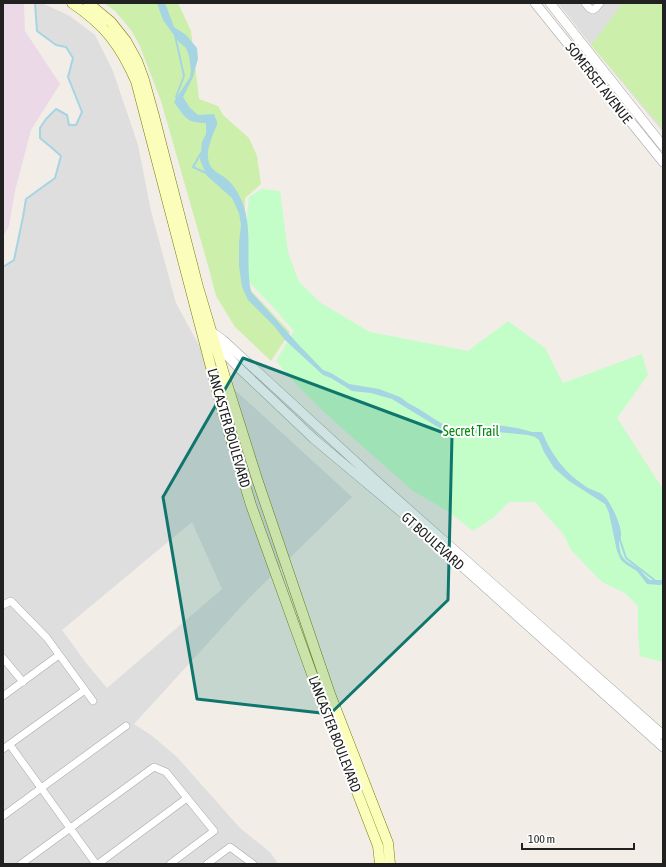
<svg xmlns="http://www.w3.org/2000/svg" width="666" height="867" font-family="'Asap Condensed',sans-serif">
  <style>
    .residential { fill: #dfdede; fill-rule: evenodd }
    .industrial { fill: #ebd9e8 }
    .grass { fill: #ccefab }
    .park { fill: #c3fdc8 }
    .water { fill: #a5d4e2 }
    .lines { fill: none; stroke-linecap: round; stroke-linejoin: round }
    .stream { stroke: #a5d4e2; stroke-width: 2 }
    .minor-casing { stroke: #a8a8a8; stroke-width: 8 }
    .tertiary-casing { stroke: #a8a8a8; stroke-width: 10 }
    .secondary-casing { stroke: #738000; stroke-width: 11 }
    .minor { stroke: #fff; stroke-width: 7 }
    .tertiary { stroke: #fff; stroke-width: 9 }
    .secondary { stroke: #fbfeba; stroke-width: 10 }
    .marked { fill: #0f766e; fill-opacity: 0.2; stroke: #0f766e; stroke-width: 3; stroke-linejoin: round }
    .labels { text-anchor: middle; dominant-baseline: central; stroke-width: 4; stroke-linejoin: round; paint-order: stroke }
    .street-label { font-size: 14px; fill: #212121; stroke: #fff }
    .park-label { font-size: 14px; fill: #048a0f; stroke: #fff }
  </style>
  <rect width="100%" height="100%" fill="#f2eee7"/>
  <path class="residential" d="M35,3h7l28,13 25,19 18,36 25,74 13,66 25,92 25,46 22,30 129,118 -103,101 -115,126 17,11 26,22 63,71 31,25 7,11h-275v-597l11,-7 9,-43 3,-18 29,-21 6,-22 -9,-8 -12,-10v-10l6,-9 10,-10 11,6 3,10h6l6,-13 -14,-35 4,-19 -6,-11 -10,-2 -19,-14zM192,522l30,67 -115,99 -21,-25 -24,-33z
    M558,3h105v129l-72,-87z"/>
  <path class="industrial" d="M3,3h21l1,28 35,53 -29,46 -16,61 -6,35 -6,11z"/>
  <path class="grass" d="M104,3h74l13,28 8,68 19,7 5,9 26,23 8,18 4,28 -16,14 -1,47 3,41 43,46 -19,29 -36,-34 -19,-31 -7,-27 -48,-168 -22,-57 -8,-14 -16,-19z
    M623,3h40v126l-72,-84z"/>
  <path class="park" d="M262,189l18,2 8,61 11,30 22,21 49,29 98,19 40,-30 37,27 18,35 79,-29 6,21 -31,43 46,71v173l-23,-6 -2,-24v-26l-13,-13 -23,-11 -31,-32 -7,-15 -29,-33h-26l-16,16 -20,13 -24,-19 -37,-22 -86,-76 -34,-34 -16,-19 18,-30 -22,-25 -24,-25 -2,-21 1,-43 2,-20z"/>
  <path class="water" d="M157,3h8l9,24 12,8 11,13 1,11 -3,10 -2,8 -10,20 7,11 8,7 16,-1c1,3 4,8 3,11 -1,3 -3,6 -4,9 -2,6 -6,16 -5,23 1,15 12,15 21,24 6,6 11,15 14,23 10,28 2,59 8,88l47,52 25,26 8,3 18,11 30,5 21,8 8,6 11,6 17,11 15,9 11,2 8,-1 27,-5 20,3 15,4h10c9,22 23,41 43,54 5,4 16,6 19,10 7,6 18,31 17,39 0,2 -1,4 -2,6 0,4 1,12 3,15 3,6 12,9 17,13 4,4 7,8 11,11h13v4l-3,1 -13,-1 -10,-13 -10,-6 -6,-5 -4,-9 -8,-38 -4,-9 -36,-23 -15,-13 -10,-16 -5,-12 -4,-3 -7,-2 -40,-4 -23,4 -19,-3 -54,-33 -21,-6 -19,-2 -21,-13 -8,-3 -38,-35 -10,-13 -27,-27 -6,-13 -3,-21v-23l2,-18 -2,-12 -7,-15 -25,-22 -7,-16 2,-18 4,-8v-11c-20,0 -21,-6 -32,-21l16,-25 1,-7 -2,-14 -3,-8 -7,-6 -16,-22z"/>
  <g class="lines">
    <path class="stream" d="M175,35l9,41 -8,21 2,2
      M201,153l-8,14 13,6
      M3,267l11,-7 9,-43 3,-18 29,-21 6,-22 -9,-8 -12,-10v-10l6,-9 10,-10 11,6 2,10h7l6,-13 -14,-35 5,-19 -7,-11 -10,-2 -19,-14 -2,-28
      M619,537l7,21 31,24"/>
    <defs>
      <path id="minor" d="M585,3l4,5 4,2 3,-2 4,-5
        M3,605l8,-4 36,37 46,63
        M3,658l20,24
        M3,696l56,-41
        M10,745l86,119
        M3,749l82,-59
        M3,816l123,-90
        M21,864l133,-97 12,5 48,59 -44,33
        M98,864l89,-66
        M207,864l23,-17 23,17"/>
      <path id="tertiary" d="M535,3l128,159
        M550,3l113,143
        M209,330l14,10 158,145 282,250
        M214,342l24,25 76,72 92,77 257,231"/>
      <path id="secondary" d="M72,3c33,22 48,42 64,78l87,332 28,92 67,186 60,155 2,18
        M88,3l23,19 15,19 11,20 7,19 10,36 44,171 29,97 30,95 73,215 58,149 2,21"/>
    </defs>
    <use href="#minor" class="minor-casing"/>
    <use href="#tertiary" class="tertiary-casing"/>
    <use href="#secondary" class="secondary-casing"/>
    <use href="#minor" class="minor"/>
    <use href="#tertiary" class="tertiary"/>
    <use href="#secondary" class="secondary"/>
  </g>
  <path class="marked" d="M243,358l209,78 -4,164 -118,114 -133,-15 -34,-202z"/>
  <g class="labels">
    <g class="street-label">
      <text transform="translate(599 83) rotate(52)">SOMERSET AVENUE</text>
      <text transform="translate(229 428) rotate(74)">LANCASTER BOULEVARD</text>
      <text transform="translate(433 541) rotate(42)">GT BOULEVARD</text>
      <text transform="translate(335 734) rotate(69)">LANCASTER BOULEVARD</text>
    </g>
    <g class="park-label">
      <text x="471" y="431">Secret Trail</text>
    </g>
  </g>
  <rect width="666" height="867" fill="none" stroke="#212121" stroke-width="8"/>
  <path d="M522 843v6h112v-6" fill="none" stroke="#212121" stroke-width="2"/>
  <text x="528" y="843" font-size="12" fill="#212121" stroke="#ffffff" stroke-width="3" paint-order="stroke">100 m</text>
</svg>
